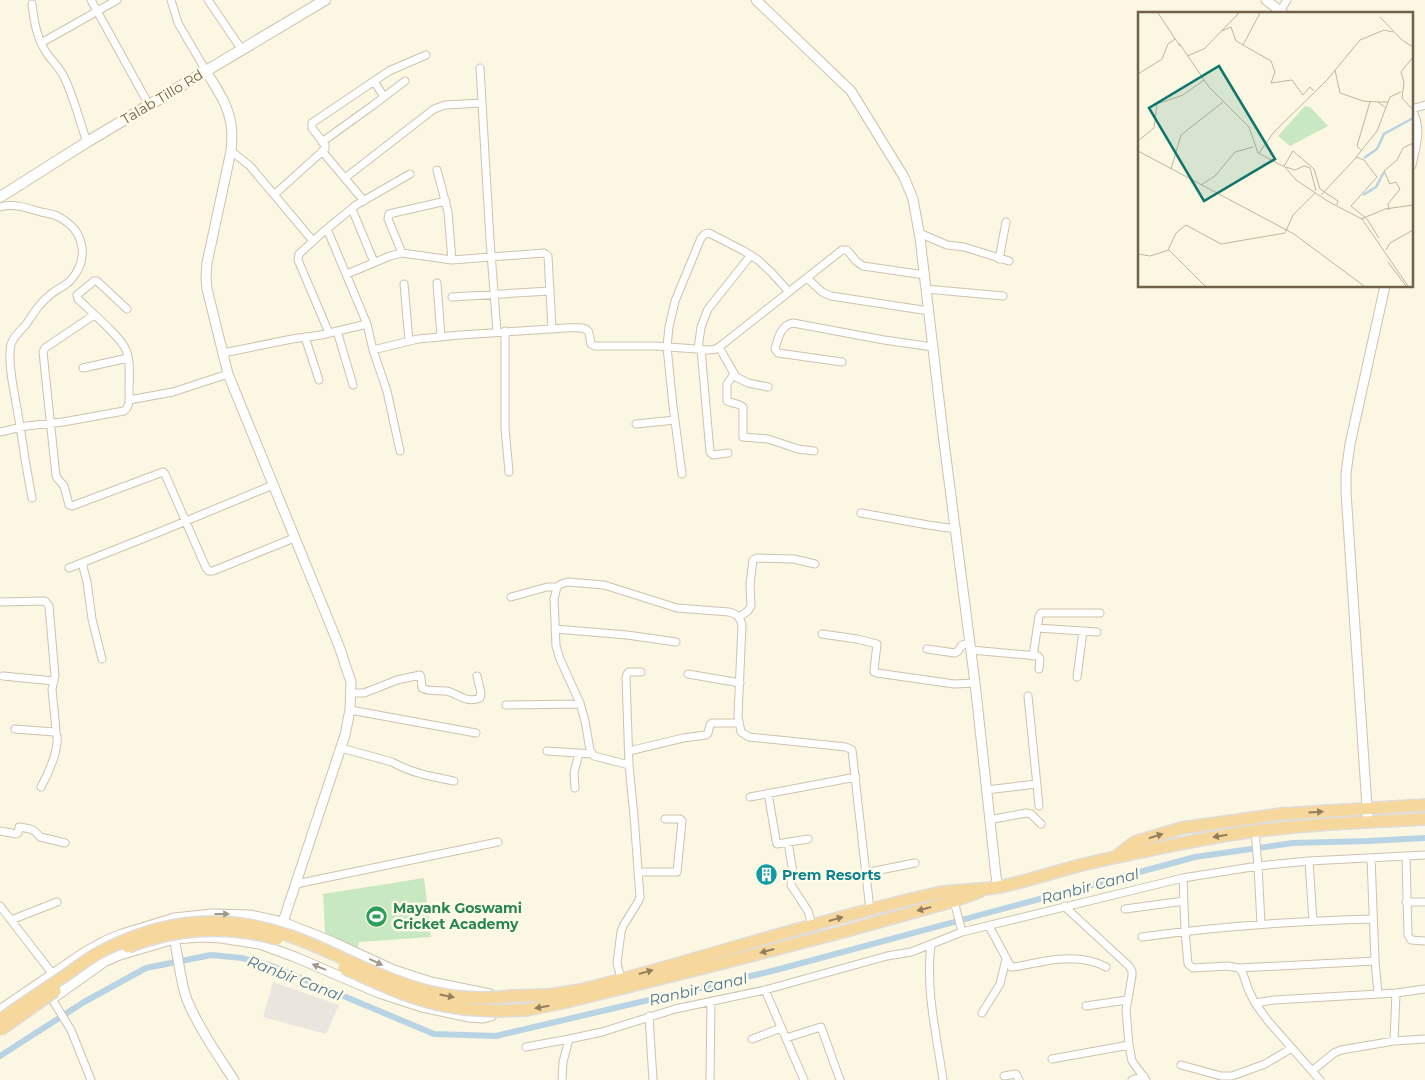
<svg xmlns="http://www.w3.org/2000/svg" width="1425" height="1080" font-family="Montserrat,sans-serif">
  <style>
    .industrial { fill: #eae6dd }
    .green { fill: #c8e8c1 }
    .lines { fill: none; stroke-linecap: round; stroke-linejoin: round }
    .canal { stroke: #b8d4e4; stroke-width: 6 }
    .minor-casing { stroke: #cec3ac; stroke-width: 9 }
    .tertiary-casing { stroke: #cec3ac; stroke-width: 11 }
    .secondary-casing { stroke: #cfc2a8; stroke-width: 12 }
    .trunk-casing { stroke: #e0dcd7; stroke-width: 14 }
    .minor { stroke: #fff; stroke-width: 7 }
    .tertiary { stroke: #fff; stroke-width: 9 }
    .secondary { stroke: #fff; stroke-width: 10 }
    .trunk { stroke: #f6d89c; stroke-width: 11 }
    .trunk-bridge-casing { stroke: #e0dcd7; stroke-width: 14; stroke-linecap: butt }
    .trunk-bridge { stroke: #f6d89c; stroke-width: 11 }
    .oneway { fill: #937f5e }
    .oneway2 { fill: #a39889 }
    .labels { text-anchor: middle; dominant-baseline: central; stroke-width: 5; stroke-linejoin: round; paint-order: stroke }
    .street-label { font-size: 14px; fill: #72614a; stroke: #fefbe8 }
    .culture-label { font-size: 14px; font-weight: bold; fill: #0d838f; stroke: #fefbe8; text-anchor: start }
    .leisure-label { font-size: 14px; font-weight: bold; fill: #27864d; stroke: #fefbe8; text-anchor: start }
    .water-label { font-size: 15px; font-style: italic; fill: #4a7793; stroke: #fefbe8 }
    .inset-river { fill: none; stroke: #b8d4e4; stroke-width: 2.5 }
    .inset-road { fill: none; stroke: #c0b6a0; stroke-width: 1 }
    .view { fill: #0f766e; fill-opacity: 0.15; stroke: #0f766e; stroke-width: 2.5 }
    .inset-edge { fill: none; stroke: #72614a; stroke-width: 2.5 }
  </style>
  <rect width="100%" height="100%" fill="#fbf7e2"/>
  <path class="industrial" d="M273,982l66,23 -13,29 -63,-17z"/>
  <path class="green" d="M424,878l7,59 -72,5 -4,16 -29,-6 -3,-58z"/>
  <g class="lines">
    <path class="canal" d="M0,1056l84,-54 62,-34 65,-13 31,3 30,8 162,68 62,2 280,-66 419,-113 98,-14 75,-2 57,-3"/>
    <defs>
      <path id="minor" d="M91,0l58,105
        M171,0l7,23 28,48
        M208,0l34,50
        M32,4c2,18 5,36 16,51 5,7 12,13 16,22 10,20 15,43 23,65
        M1280,11l7,-11
        M41,43l76,-43
        M480,68l10,172 7,92
        M374,81l10,16
        M1411,109l14,-4
        M322,142l50,-36 33,-25
        M231,151l19,15 63,75
        M322,151l42,50
        M437,170l11,42 4,48
        M345,178l89,-69 11,-4 37,-2
        M275,194l50,-45v-4l-13,-17v-5l77,-52 37,-16
        M0,207c14,-4 27,1 41,5 6,1 13,2 18,5 26,14 31,42 11,64 -5,5 -13,8 -19,13 -11,9 -16,17 -24,29 -5,7 -13,12 -16,21 -4,15 3,48 6,64 5,30 9,60 15,90
        M352,209l22,53
        M327,229l40,95 6,26 14,41 13,60
        M919,233l28,12 17,2 45,14
        M402,253l-14,-34 1,-5 57,-13
        M999,259l7,-37
        M347,274l43,-18 12,-3 50,7 92,-7 4,3 4,72
        M807,278l15,14 9,4 98,15
        M437,283l4,54
        M404,284l5,57
        M926,289l77,7
        M452,297l98,-6
        M94,315l-49,33 -2,4 13,124 2,3 6,7 5,19 3,1 91,-34 2,2 41,94 3,3h4l81,-33
        M337,331l16,54
        M505,331v97l4,44
        M329,333l-31,-73 1,-6 23,-21 34,-28 54,-31
        M305,337l14,43
        M719,347l17,30 12,6 20,4
        M698,349l3,-22 7,-18 43,-54
        M701,349l9,103 3,3 15,-2
        M373,350l45,-11 42,-4 106,-7c6,0 18,-2 22,3 2,3 2,9 3,13l4,2h61l53,4 7,-1 7,-5 119,-94h5l9,11 7,5 62,9
        M223,353l69,-14 29,-4 46,-11
        M842,362l-64,-9 -3,-4c3,-11 6,-24 18,-26l91,17 49,7
        M83,368l45,-10
        M734,374l-7,10v17c3,2 11,2 16,6v30l25,2 30,10 16,2
        M129,400l44,-8 55,-18
        M636,424l39,-4
        M0,432l26,-6 37,-4 61,-11c7,-6 5,-13 5,-22 0,-12 2,-27 -3,-39 -5,-13 -37,-40 -48,-51l-1,-4 17,-14h3l30,28
        M682,474l-9,-68 -6,-59 2,-20 6,-26 26,-63 4,-4 4,-1 35,18 14,9 13,12 18,20
        M861,513l67,12 28,4
        M82,563l5,19 5,37 10,40
        M69,568l93,-37 111,-46
        M511,597l36,-10h10
        M0,602l45,-1 4,5 6,70 -3,13 4,41 -2,2 -39,-3
        M739,617l9,-6 3,-5 -1,-22 3,-24 4,-2 37,1 21,5
        M1037,628l60,4
        M555,629l72,6 49,7
        M822,634l35,5 20,5 -3,26v2l3,1 77,11 21,-1
        M927,649l28,4 3,-2 4,-6 8,-2
        M971,650l67,6 2,3 -1,10
        M1033,656l6,-40 2,-3h59
        M688,674l52,9
        M3,676l51,5
        M1077,677l6,-46
        M351,693h13l33,-13 23,-5 1,2 1,11c7,4 16,2 24,3 12,2 19,13 34,7l1,-5 -4,-17
        M1028,696l11,110
        M506,705l74,-1
        M350,710l126,23
        M341,748l51,14c19,11 41,15 62,19
        M547,751l45,3
        M629,751l54,-13 23,-3 2,-2 2,-8 2,-2h27
        M629,765l-35,-9 -4,-6 -5,-29 -5,-18 -20,-44 -4,-13 -2,-47 3,-12 4,-3 7,-2 36,3 73,23 52,4c8,2 11,5 13,13l-4,91 3,16 8,5 97,10 6,3 18,160
        M41,787c6,-11 22,-44 14,-56
        M575,788l-1,-15 5,-20
        M986,790l50,-6
        M768,793l8,47 1,4 31,-5
        M750,797l106,-20
        M989,820l37,-7 5,1 10,10
        M0,831l16,3 2,-1 1,-6c12,2 14,1 21,10l25,6
        M1255,831l3,35 -75,12 2,53 3,33 5,4 34,-2 12,2 4,6 6,17 6,12 13,18 52,59
        M788,842l5,31 -2,12 17,26 4,14
        M1406,856l2,79 3,5 14,1
        M1371,858l4,103 3,33
        M1309,861l4,60
        M638,872h39l5,-51 -2,-2h-15
        M865,873l50,-10
        M296,884l202,-42
        M954,901l8,31
        M1406,902h19
        M0,906l65,84
        M1064,906l65,60 3,5v5l-6,34 3,35 3,16 14,19
        M1125,909l59,-8
        M11,920l46,-18
        M1261,924l-3,-58 51,-5 116,-6
        M989,926l22,41c8,0 16,-3 24,-4 22,-5 50,-8 71,4
        M1142,937c77,-11 154,-16 231,-18
        M931,945c-6,43 6,92 12,135
        M1239,968l136,-7
        M621,979l-4,-16 4,-31 2,-6 15,-24 2,-5 -6,-81 -5,-51 -3,-87 1,-4 2,-2h12
        M765,990l39,90
        M52,999l19,31 20,50
        M1255,1003l19,-3 122,-7 29,-4
        M1086,1006l41,-6
        M982,1013l18,-29 6,-25
        M649,1016l4,64
        M786,1038l35,-11 19,53
        M752,1039l29,-11
        M1394,1041l2,-48
        M526,1047l43,-8
        M1052,1059l77,-14
        M1181,1065l40,11h11l33,-12 27,-16
        M1312,1071l22,-18 7,-3 53,-9 31,-2
        M1004,1076l12,-2 3,6
        M562,1080l1,-18 6,-23 33,-7 73,-23 90,-19 122,-34 24,-4 51,-20 221,-54
        M710,1080l1,-78
        M1132,1080l12,-4"/>
      <path id="tertiary" d="M756,0l95,91 53,86 9,22 7,39 24,204 31,241 21,193 2,11
        M1266,0l18,14
        M206,71c9,15 21,32 24,49 3,10 2,21 1,31l-24,112 -1,15 1,11 21,85 111,272 12,36 -1,28 -5,25 -62,187
        M1411,110c11,18 4,36 0,55
        M1368,822l-22,-330v-19l4,-29 35,-158
        M174,939c5,20 6,42 13,61 12,28 30,54 47,80
        M52,999l52,-37 16,-7 54,-16 28,-2 19,1 39,6 35,13 84,36 43,14 47,10 14,1 8,-2 6,-5
        M0,1010l85,-58 20,-11 17,-7 52,-16 38,-4 38,1 33,7 50,20 61,28 37,12 59,12"/>
      <path id="secondary" d="M0,197l87,-55 238,-142"/>
      <path id="trunk" d="M1119,854l16,-12 47,-14 99,-14 144,-9
        M513,996l36,-1 32,-5c118,-30 233,-69 352,-96 21,-5 43,-3 65,-7 27,-5 53,-14 79,-21 42,-10 85,-19 128,-27 73,-14 146,-16 220,-20
        M497,1011l29,-1 40,-8 145,-36 135,-35 108,-30 25,-9"/>
    </defs>
    <use href="#minor" class="minor-casing"/>
    <use href="#tertiary" class="tertiary-casing"/>
    <use href="#secondary" class="secondary-casing"/>
    <use href="#trunk" class="trunk-casing"/>
    <use href="#minor" class="minor"/>
    <use href="#tertiary" class="tertiary"/>
    <use href="#secondary" class="secondary"/>
    <use href="#trunk" class="trunk"/>
    <defs>
      <path id="trunk-bridge" d="M128,947c47,-19 100,-22 149,-8
        M344,968c37,17 74,35 114,40 13,2 27,2 39,3
        M0,1020c22,-16 44,-30 66,-45 12,-9 24,-18 38,-25 58,-30 120,-37 183,-15 22,7 44,18 66,28 55,25 98,41 160,33
        M0,1030l55,-39"/>
    </defs>
    <use href="#trunk-bridge" class="trunk-bridge-casing"/>
    <use href="#trunk-bridge" class="trunk-bridge"/>
  </g>
  <defs><path id="oneway-solid" d="M-6-.8H1V-3.2L6.5 0L1 3.2V.8H-6Z" transform="scale(1.25)"/></defs>
  <g class="oneway">
    <use href="#oneway-solid" transform="translate(1316 812) rotate(-3)"/>
    <use href="#oneway-solid" transform="translate(1156 836) rotate(-17)"/>
    <use href="#oneway-solid" transform="translate(1220 836) rotate(171)"/>
    <use href="#oneway-solid" transform="translate(924 909) rotate(165)"/>
    <use href="#oneway-solid" transform="translate(836 919) rotate(-16)"/>
    <use href="#oneway-solid" transform="translate(767 951) rotate(165)"/>
    <use href="#oneway-solid" transform="translate(646 972) rotate(-16)"/>
    <use href="#oneway-solid" transform="translate(447 996) rotate(11)"/>
    <use href="#oneway-solid" transform="translate(542 1007) rotate(170)"/>
  </g>
  <g class="oneway2">
    <use href="#oneway-solid" transform="translate(222 914)"/>
    <use href="#oneway-solid" transform="translate(376 962) rotate(25)"/>
    <use href="#oneway-solid" transform="translate(319 967) rotate(-157)"/>
  </g>
  <defs>
    <symbol id="building-disc" viewBox="-11 -11 22 22"><circle r="9.5" fill="#0f9aa8" stroke="#fefbe8"/><path d="M-4-6H4V6H1V3H-1V6H-4ZM-2.5-4.3h1.7v1.8h-1.7ZM.8-4.3h1.7v1.8H.8ZM-2.5-1h1.7V.8h-1.7ZM.8-1h1.7V.8H.8Z" fill="#fff"/></symbol>
    <symbol id="stadium-disc" viewBox="-11 -11 22 22"><circle r="9.5" fill="#2e9e5b" stroke="#fefbe8"/><path d="M0-5a6.5 5 0 1 0 0 10a6.5 5 0 1 0 0-10ZM-3.5-1.8h7v3.6h-7Z" fill="#fff"/></symbol>
  </defs>
  <g fill-rule="evenodd">
    <use href="#building-disc" x="754" y="862" width="25" height="25"/>
    <use href="#stadium-disc" x="364" y="904" width="25" height="25"/>
  </g>
  <g class="labels">
    <g class="street-label">
      <text transform="translate(162 97) rotate(-31)">Talab Tillo Rd</text>
    </g>
    <g class="culture-label">
      <text x="782" y="875">Prem Resorts</text>
    </g>
    <g class="leisure-label">
      <text x="393" y="908">Mayank Goswami<tspan x="393" dy="16">Cricket Academy</tspan></text>
    </g>
    <g class="water-label">
      <text transform="translate(1090 886) rotate(-15)">Ranbir Canal</text>
      <text transform="translate(295 978) rotate(21)">Ranbir Canal</text>
      <text transform="translate(698 989) rotate(-13)">Ranbir Canal</text>
    </g>
  </g>
  <g transform="translate(1138 12)">
    <rect width="275" height="275" fill="#fbf7e2"/>
    <path d="M167,94l5,1 18,19 -38,20 -12,-10z" fill="#c8e8c1"/>
    <path class="inset-river" d="M226,146l13,-9 7,-15 29,-16M225,183l13,-8 8,-15"/>
    <path class="inset-road" d="M20,1l22,33M242,5l22,23 11,7M84,19l9,-4 5,14 35,20 4,11 -4,11 21,-3 11,15 7,-8 4,4M41,31l30,44 40,40 9,26 27,14 11,13 33,22 33,17 46,67M105,33l17,-32M49,44l17,-7 35,-36M275,45l-12,15 3,10 -2,16 11,12M197,58l5,23 23,8 15,1M0,62l24,-15 6,-15 7,-5M248,96l-8,-6h10M0,129l16,-13 3,-24 26,-9 21,-15M223,138l-4,-4 13,-44M0,139l156,83 70,52M121,141l15,-21 53,-52 33,-40 24,-10 9,2M218,145l8,3 13,17 -26,29 16,13 12,19M146,154l9,-15 21,18 6,20 18,12 -1,4M148,155l9,3 9,-4 6,2 6,23M33,157l10,-34 42,-33M63,173l14,-9 20,-24 18,-5M183,183l33,-35 23,-29 13,-34 11,-5M251,198l-1,-6 12,-15 -4,-7 -6,2 -6,-13 13,-11 6,-12 10,-5M223,207l24,-10 28,-4M30,238l8,-17 10,-8 35,19 64,-11 8,-18 22,-22M248,238l4,-7 23,-13M0,242l12,2 19,-6 36,36M250,250l18,24"/>
    <path class="view" d="M81,54l56,93 -71,42 -55,-93z"/>
    <rect width="275" height="275" class="inset-edge"/>
  </g>
</svg>
